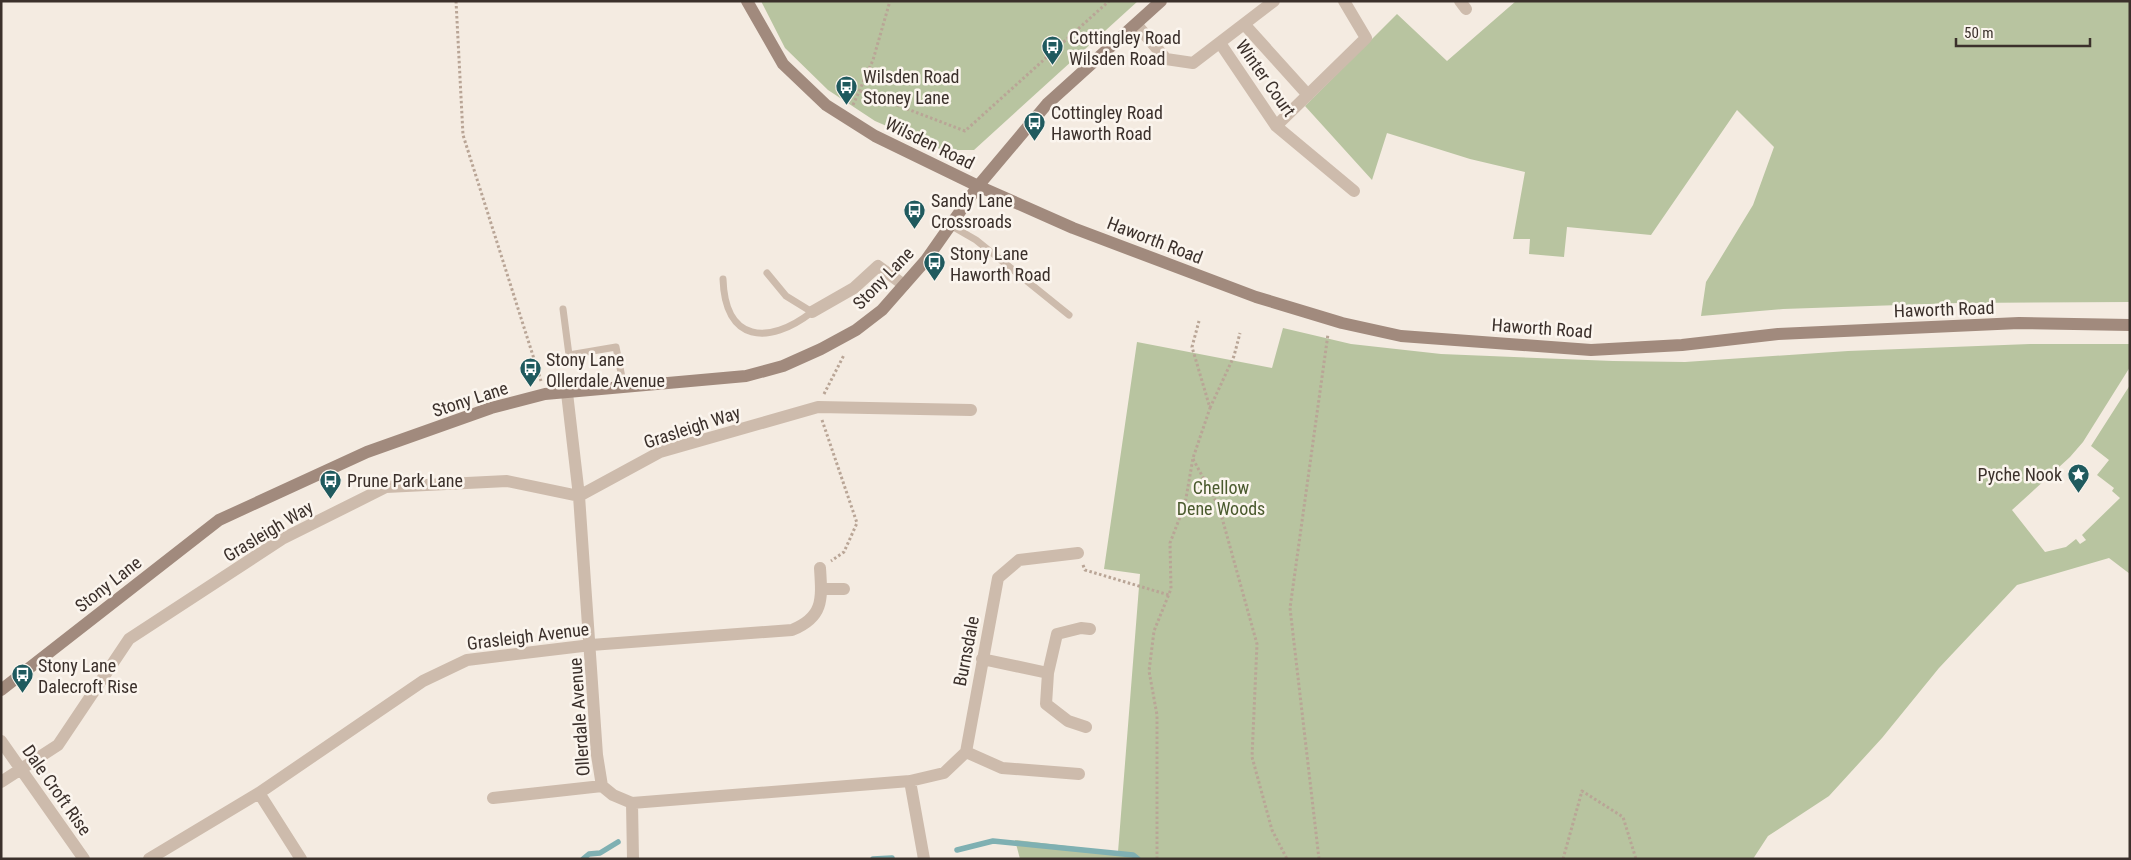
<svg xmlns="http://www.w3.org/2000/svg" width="2131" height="860" font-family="'Roboto Condensed',sans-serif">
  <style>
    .green { fill: #b8c4a0 }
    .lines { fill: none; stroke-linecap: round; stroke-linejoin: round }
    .stream { stroke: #7fb0b2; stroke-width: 5.5 }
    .path { stroke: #b9a596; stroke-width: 3; stroke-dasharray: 2.5 2.5; stroke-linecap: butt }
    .lane { stroke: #cdbbac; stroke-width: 7 }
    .street { stroke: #cdbbac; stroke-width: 12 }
    .secondary { stroke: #a18a7d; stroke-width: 12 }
    .labels { text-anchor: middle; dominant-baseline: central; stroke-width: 5; stroke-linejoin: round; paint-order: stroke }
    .poi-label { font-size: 18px; fill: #3b302b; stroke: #fbf5ee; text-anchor: start }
    .street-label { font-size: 18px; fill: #3b302b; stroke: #fbf5ee }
    .park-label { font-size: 18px; fill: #4a5a2e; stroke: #fbf5ee }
  </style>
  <rect width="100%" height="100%" fill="#f4ebe1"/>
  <path class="green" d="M761,1h377l-164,149h-32l-67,-29 -47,-31 -43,-42z
    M1516,1h614v301l-172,1 -175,6 -82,7 5,-34 47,-77 21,-58 -37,-37 -86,125 -84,-8 -3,30 -35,-3 1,-15h-17l12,-67 -55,-13 -83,-26 -15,47 -67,-74 92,-92 50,47z
    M1283,328l68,16 90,10 172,7 72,1 163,-11 182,-7h100v23l-47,75 -13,15 -58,53 33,42 21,-5 10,-8 4,5 6,-4 -4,-5 38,-37 -8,-7 2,-3 -17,-13 12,-15 -18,-14 39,-61v189l-21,-16 -92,27 -78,83 -57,70 -53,58 -61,40 -15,23h-733l-5,-19 103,12 22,-278 -36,-5 33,-227 135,26z"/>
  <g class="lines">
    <path class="stream" d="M957,850l36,-9 140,14 5,4
      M583,859l6,-5 11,-1 18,-11
      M873,859l19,-1"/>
    <path class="path" d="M456,1l7,134 78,246
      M860,91l105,40 144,-130
      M853,105l20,-45 17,-59
      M824,394l20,-39
      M1210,408l24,-52 6,-23
      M822,420l35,103 -13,29 -13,9
      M1193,459l26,48 38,137 -5,113 20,73 15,29
      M1083,565l2,5 84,25
      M1157,859v-144l-8,-44 5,-40 17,-42 -1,-46 15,-39 8,-46 17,-50 -18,-61 7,-26
      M1319,859l-29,-251 38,-274
      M1563,859l19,-68 41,26 13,42"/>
    <path class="lane" d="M950,225l26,15 93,75
      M723,279c2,63 45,67 89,33l-26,-16 -19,-23
      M563,309l6,46 47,-8 8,41"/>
    <path class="street" d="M1460,1l6,8
      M1136,24l30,35 27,4 81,-62
      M1244,24l64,71
      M1220,43l56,83 78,65
      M1276,126l90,-88 -22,-37
      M812,312l42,-24 24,-22 26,19
      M567,393l12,103 18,259 5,31 11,9 19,8 278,-22 34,-8 22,-21 32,-174 21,-18 59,-7
      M821,589h23
      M982,659l66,14
      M1086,727l-18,-6 -22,-17 2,-31 9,-39 24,-6 9,1
      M1,741l83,118
      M966,752l36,16 77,6
      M910,781l14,78
      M1,782l57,-37 71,-106 153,-100 104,-52 121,-6 72,15 81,-44 158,-45 153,3
      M259,793l42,66
      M493,798l109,-12
      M632,803l1,56
      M149,859l110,-66 164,-112 44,-21 124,-15 201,-15c32,-13 30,-31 28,-62"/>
    <path class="secondary" d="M747,1l36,63 43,41 49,31 103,50 95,42 183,69 86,26 59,13 190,14 91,-5 96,-11 241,-11 111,2
      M1,690l218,-170 148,-68 124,-44 54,-14 201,-18 37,-10 38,-17 35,-19 26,-20 44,-50 52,-74 69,-82 114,-103"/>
  </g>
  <defs>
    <symbol id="bus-pin" viewBox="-11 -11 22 30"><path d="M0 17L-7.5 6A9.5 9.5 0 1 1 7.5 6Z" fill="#1f5a5e" stroke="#fbf5ee"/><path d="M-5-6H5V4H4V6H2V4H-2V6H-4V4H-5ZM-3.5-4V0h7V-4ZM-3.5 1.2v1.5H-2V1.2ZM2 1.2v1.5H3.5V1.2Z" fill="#fff"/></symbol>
    <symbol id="sight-pin" viewBox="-11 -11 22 30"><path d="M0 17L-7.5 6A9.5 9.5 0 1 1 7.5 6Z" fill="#1f5a5e" stroke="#fbf5ee"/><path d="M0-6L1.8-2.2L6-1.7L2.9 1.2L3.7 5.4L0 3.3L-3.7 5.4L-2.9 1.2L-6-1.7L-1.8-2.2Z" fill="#fff"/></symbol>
  </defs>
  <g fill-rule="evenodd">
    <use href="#bus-pin" x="1040" y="34" width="25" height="34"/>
    <use href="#bus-pin" x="834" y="74" width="25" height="34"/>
    <use href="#bus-pin" x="1022" y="110" width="25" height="34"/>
    <use href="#bus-pin" x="902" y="198" width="25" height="34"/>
    <use href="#bus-pin" x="922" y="250" width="25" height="34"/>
    <use href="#bus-pin" x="518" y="356" width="25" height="34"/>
    <use href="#sight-pin" x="2066" y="462" width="25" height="34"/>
    <use href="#bus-pin" x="318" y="468" width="25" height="34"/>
    <use href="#bus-pin" x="10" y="662" width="25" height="34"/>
  </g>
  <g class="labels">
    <g class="poi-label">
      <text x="1069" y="37">Cottingley Road<tspan x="1069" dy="21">Wilsden Road</tspan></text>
      <text x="863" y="76">Wilsden Road<tspan x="863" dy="21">Stoney Lane</tspan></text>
      <text x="1051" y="112">Cottingley Road<tspan x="1051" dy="21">Haworth Road</tspan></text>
      <text x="931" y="200">Sandy Lane<tspan x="931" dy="21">Crossroads</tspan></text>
      <text x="950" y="253">Stony Lane<tspan x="950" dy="21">Haworth Road</tspan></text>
      <text x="546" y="359">Stony Lane<tspan x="546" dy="21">Ollerdale Avenue</tspan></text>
      <text x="2062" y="474" text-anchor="end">Pyche Nook</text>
      <text x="347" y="480">Prune Park Lane</text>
      <text x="38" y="665">Stony Lane<tspan x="38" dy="21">Dalecroft Rise</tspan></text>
    </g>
    <g class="street-label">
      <text transform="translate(1266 78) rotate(55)">Winter Court</text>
      <text transform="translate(930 143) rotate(26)">Wilsden Road</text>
      <text transform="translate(1155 240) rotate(21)">Haworth Road</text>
      <text transform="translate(883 278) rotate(-46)">Stony Lane</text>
      <text transform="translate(1944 309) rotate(-2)">Haworth Road</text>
      <text transform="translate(1542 328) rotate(4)">Haworth Road</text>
      <text transform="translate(470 399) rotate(-18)">Stony Lane</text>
      <text transform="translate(692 427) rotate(-18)">Grasleigh Way</text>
      <text transform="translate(268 531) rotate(-31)">Grasleigh Way</text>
      <text transform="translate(108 584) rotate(-38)">Stony Lane</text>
      <text transform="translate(528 636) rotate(-7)">Grasleigh Avenue</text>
      <text transform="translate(966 651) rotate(-79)">Burnsdale</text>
      <text transform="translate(579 717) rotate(-94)">Ollerdale Avenue</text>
      <text transform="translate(57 790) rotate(55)">Dale Croft Rise</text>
    </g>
    <g class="park-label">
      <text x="1221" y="487">Chellow<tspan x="1221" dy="21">Dene Woods</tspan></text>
    </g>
  </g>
  <rect width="2131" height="860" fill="none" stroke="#3b302b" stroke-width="5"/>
  <path d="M1956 38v8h134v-8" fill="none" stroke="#3b302b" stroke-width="2.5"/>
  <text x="1964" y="38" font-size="15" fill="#3b302b" stroke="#fbf5ee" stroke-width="4" paint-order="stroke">50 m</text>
</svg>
